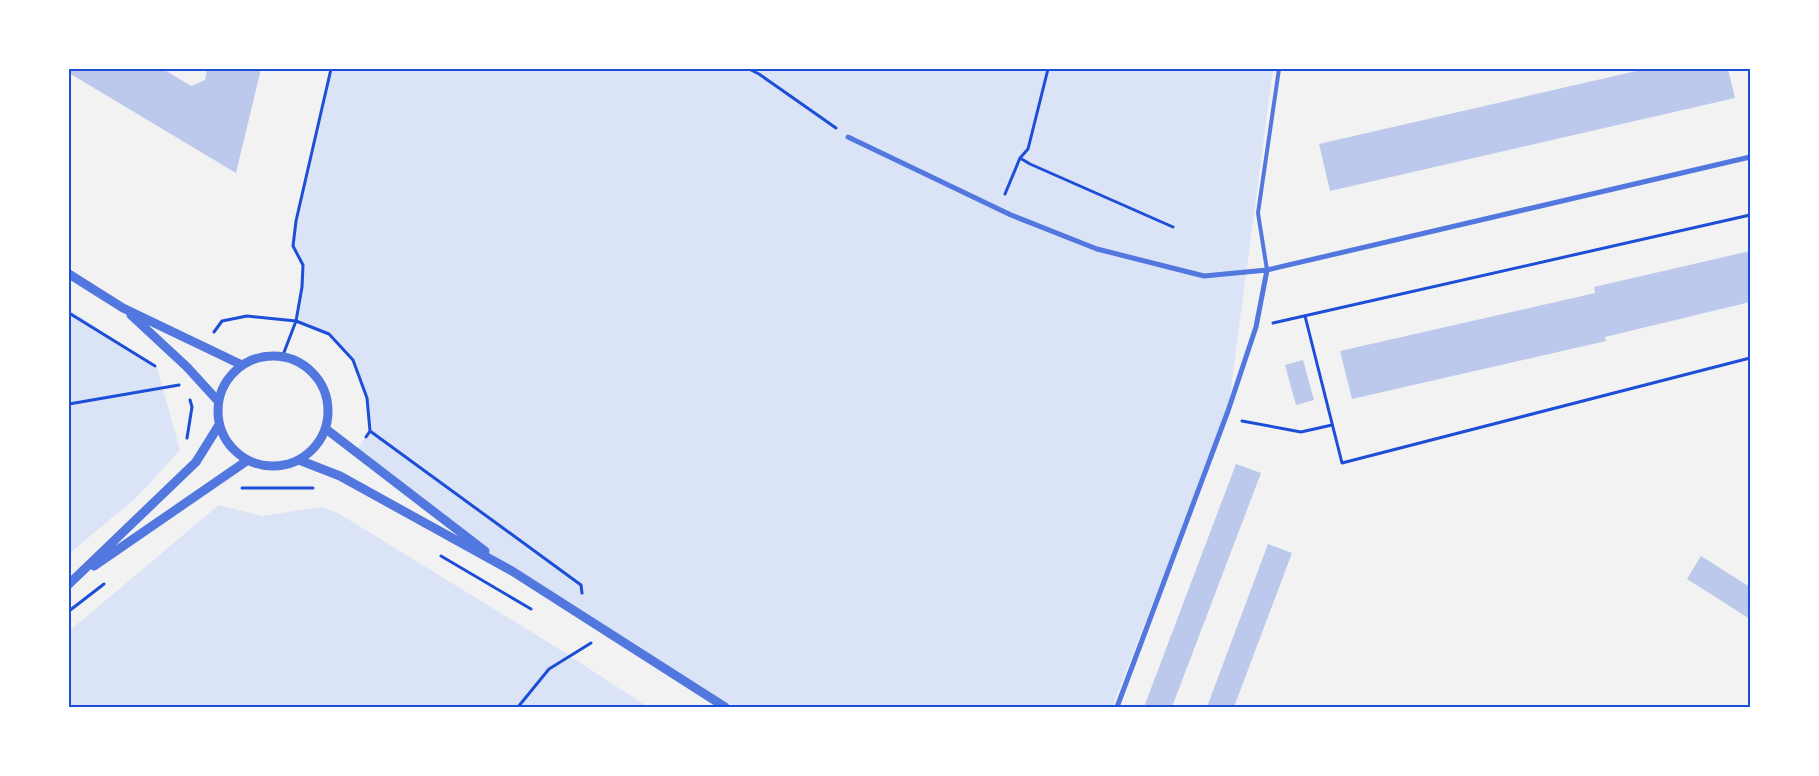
<svg xmlns="http://www.w3.org/2000/svg" width="1819" height="776" font-family="Barlow,sans-serif">
  <style>
    .green { fill: #dbe4f7 }
    .building { fill: #bdc9ec }
    .lines { fill: none; stroke-linecap: round; stroke-linejoin: round }
    .path { stroke: #1d4ed8; stroke-width: 3 }
    .service { stroke: #5277de; stroke-width: 4 }
    .minor { stroke: #5277de; stroke-width: 5 }
    .tertiary { stroke: #5277de; stroke-width: 9 }
    .neatline { fill: none; stroke: #1d4ed8; stroke-width: 2 }
  </style>
  <rect width="100%" height="100%" fill="#f2f2f2"/>
  <path class="green" d="M331,69h942l-45,342 -116,296h-387l-213,-136 -157,-119 15,-21 -3,-33 -14,-38 -24,-25 -33,-14 7,-56 -10,-19 3,-25z
    M69,309l88,59 23,82 -41,45 -70,59z
    M219,505l43,11 59,-9 17,6 218,134 92,60h-579v-76z"/>
  <path class="building" d="M69,69h94l28,17 14,-6 2,-11h54l-25,104 -167,-100z
    M1645,69h83l7,29 -405,93 -11,-47z
    M1750,251v51l-145,35 1,4 -254,58 -12,-48 255,-58 -1,-6z
    M1303,360l11,40 -18,5 -11,-40z
    M1236,464l25,9 -89,234h-28z
    M1268,544l24,9 -58,154h-27z
    M1701,556l49,31v32l-63,-40z"/>
  <g class="lines">
    <path class="path" d="M749,69l10,5 77,54
      M1020,158l10,6 143,63
      M1005,194l15,-36 8,-9 20,-80
      M69,313l86,53
      M1305,316l37,147 408,-105
      M1273,323l477,-108
      M214,332l8,-11 25,-5 49,5 33,13 24,26 14,38 3,33 -4,6
      M283,355l13,-34 6,-34 1,-22 -10,-19 3,-25 35,-152
      M69,404l110,-19
      M1242,421l59,11 31,-7
      M370,431l211,154 1,8
      M187,438l5,-31 -2,-7
      M242,488h71
      M441,556l90,53
      M69,611l35,-27
      M518,707l31,-38 42,-26"/>
    <path class="service" d="M1267,270l-9,-57 21,-144"/>
    <path class="minor" d="M848,137l163,78 86,34 107,27 63,-6 483,-113
      M1117,707l111,-296 28,-84 11,-57"/>
    <path class="tertiary" d="M69,274l54,34 119,57
      M131,315l56,52 31,34
      M218 411a55 55 0 1 1 110 0a55 55 0 1 1-110 0Z
      M326,429l159,122
      M299,460l41,16 172,95 213,136
      M94,566l154,-106
      M69,584l127,-122 23,-37"/>
  </g>
  <rect width="1819" height="776" fill="none" stroke="#ffffff" stroke-width="140"/>
  <rect x="70" y="70" width="1679" height="636" class="neatline"/>
</svg>
